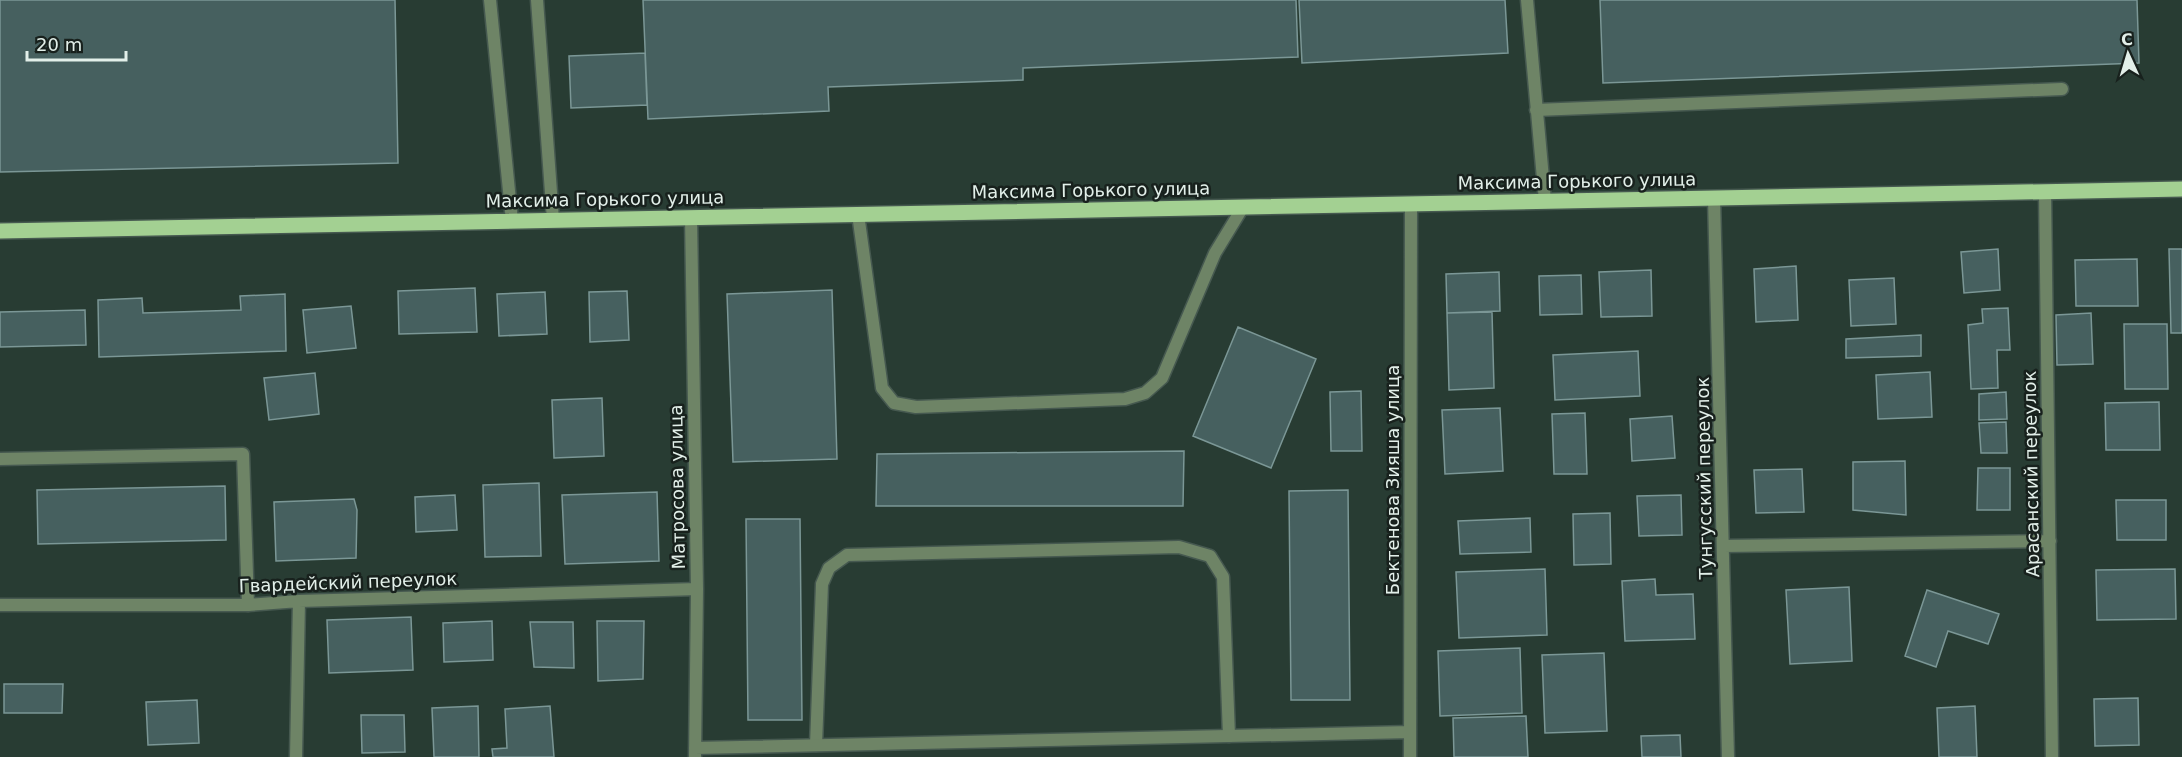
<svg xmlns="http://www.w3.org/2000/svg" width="2182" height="757" font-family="'DejaVu Sans',sans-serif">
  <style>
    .building { fill: #46605f; stroke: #7b9796; stroke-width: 1.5 }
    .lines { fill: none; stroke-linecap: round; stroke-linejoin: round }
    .lane-casing { stroke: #465950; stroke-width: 15 }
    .street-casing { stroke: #465950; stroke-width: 15 }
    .primary-casing { stroke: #465950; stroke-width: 18 }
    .lane { stroke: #6e8466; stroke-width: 12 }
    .street { stroke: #6e8466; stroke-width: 12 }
    .primary { stroke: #a3d092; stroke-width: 15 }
    .labels { text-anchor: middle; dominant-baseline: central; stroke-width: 5; stroke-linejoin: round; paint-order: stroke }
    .street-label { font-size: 18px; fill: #e2efe9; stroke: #18211d }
  </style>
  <rect width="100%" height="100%" fill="#283c33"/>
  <path class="building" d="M0,0h395l3,163 -398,9z
    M643,0h653l2,57 -275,11v12l-195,7 1,24 -181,8z
    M1299,0h206l3,53 -206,10z
    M1600,0h537l2,63 -536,20z
    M645,53l2,52 -76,3 -2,-52z
    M1998,249l2,41 -36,3 -3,-41z
    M2169,249h13v84h-11z
    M2137,259l1,47h-62l-1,-46z
    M1796,266l2,54 -42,2 -2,-53z
    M1651,270l1,46 -51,1 -2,-45z
    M1499,272l1,39 -53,2 -1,-39z
    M1581,275l1,39 -42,1 -1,-39z
    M1894,278l2,46 -45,2 -2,-46z
    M475,288l2,44 -78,2 -1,-43z
    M832,290l5,169 -104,3 -6,-168z
    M627,291l2,49 -39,2 -1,-50z
    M545,292l2,42 -48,2 -2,-42z
    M285,294l1,57 -187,6 -1,-57 44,-2 1,15 98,-3 -1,-14z
    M351,306l5,42 -49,5 -4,-43z
    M2008,308l2,42h-13l1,38 -27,1 -3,-64 15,-2 -1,-14z
    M85,310l1,35 -86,2v-35z
    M1492,312l2,76 -45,2 -2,-77z
    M2091,313l2,51 -36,1 -1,-50z
    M2124,324h43l1,65h-43z
    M1238,327l78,32 -45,109 -78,-32z
    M1921,335v21l-75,2v-19z
    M1638,351l2,45 -85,4 -2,-45z
    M1930,372l2,45 -54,2 -2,-44z
    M315,373l4,41 -50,6 -5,-42z
    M1361,391l1,60h-31l-1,-59z
    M2006,392l1,27 -28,1v-26z
    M602,398l2,58 -50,2 -2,-58z
    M2159,402l1,48h-54l-1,-47z
    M1500,408l3,63 -58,3 -3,-64z
    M1585,413l2,61h-33l-2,-60z
    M1672,416l3,42 -43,3 -2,-42z
    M2006,422l1,31h-26l-2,-30z
    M1184,451l-1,55h-307l1,-52z
    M1905,461l1,54 -53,-5v-48z
    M1978,468h32v42h-33z
    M1802,469l2,43 -48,1 -2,-43z
    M539,483l2,73 -56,1 -2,-72z
    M225,486l1,54 -188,4 -1,-54z
    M1348,490l2,210h-59l-2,-209z
    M657,492l2,69 -94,3 -3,-69z
    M455,495l2,35 -41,2 -1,-35z
    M1681,495l1,40 -43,1 -2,-40z
    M354,499l3,11 -1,48 -80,3 -2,-59z
    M2116,500h50v40h-49z
    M1610,513l1,51 -37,1 -1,-51z
    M1530,518l1,34 -71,2 -2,-33z
    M746,519h54l2,201h-54z
    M1545,569l2,66 -88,3 -3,-66z
    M2175,569l1,50 -79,1 -1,-50z
    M1655,579l1,16 37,-1 2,45 -70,2 -3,-60z
    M1849,587l3,74 -62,3 -4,-74z
    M1927,590l72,24 -11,30 -40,-13 -12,36 -31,-11z
    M411,617l2,53 -84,3 -2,-53z
    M492,621l1,39 -49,2 -1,-39z
    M597,621h47l-1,58 -45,2z
    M530,622h43l1,46 -40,-1z
    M1520,648l2,65 -82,3 -2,-65z
    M1604,653l3,78 -62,2 -3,-78z
    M4,684h59l-1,29h-58z
    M2138,698l1,47 -44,1 -1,-47z
    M197,700l2,43 -51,2 -2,-43z
    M478,706l1,51h-45l-2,-49z
    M550,706l4,51h-61l-1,-8 15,-1 -2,-39z
    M1975,706l2,51h-38l-2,-49z
    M361,715h43l1,37 -43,1z
    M1526,716l2,41h-74l-1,-39z
    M1680,735l1,22h-39l-1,-21z"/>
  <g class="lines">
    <defs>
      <path id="lane" d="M490,0l22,221
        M537,0l16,220
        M1527,0l18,201
        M1536,110l526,-21
        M858,214l24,174 12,15 22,4 209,-8 20,-6 17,-15 53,-125 28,-46
        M0,459l243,-5 5,151
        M816,745l6,-161 7,-16 18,-13 332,-8 31,9 13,21 6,159"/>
      <path id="street" d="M2045,191l7,566
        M1714,198l14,559
        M691,217l6,372 -2,168
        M1723,546l327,-5
        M0,605h248l51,-4 398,-12
        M695,748l715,-16
        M296,757l3,-156
        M1410,757l1,-553"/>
      <path id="primary" d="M0,231l2182,-42"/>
    </defs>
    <use href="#lane" class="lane-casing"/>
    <use href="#street" class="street-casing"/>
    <use href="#primary" class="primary-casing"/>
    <use href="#lane" class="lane"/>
    <use href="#street" class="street"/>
    <use href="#primary" class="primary"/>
  </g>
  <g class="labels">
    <g class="street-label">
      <text transform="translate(1577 181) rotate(-1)">Максима Горького улица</text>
      <text transform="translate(1091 190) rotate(-1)">Максима Горького улица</text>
      <text transform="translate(605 199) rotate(-1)">Максима Горького улица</text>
      <text transform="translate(2031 474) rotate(-91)">Арасанский переулок</text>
      <text transform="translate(1704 478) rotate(-91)">Тунгусский переулок</text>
      <text transform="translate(1392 480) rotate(-90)">Бектенова Зияша улица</text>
      <text transform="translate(677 487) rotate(-91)">Матросова улица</text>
      <text transform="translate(348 582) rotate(-2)">Гвардейский переулок</text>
    </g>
  </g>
  <g transform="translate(2128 54) rotate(356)" stroke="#18211d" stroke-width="4.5" paint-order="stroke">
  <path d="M0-4.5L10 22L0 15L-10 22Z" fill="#e2efe9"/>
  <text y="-9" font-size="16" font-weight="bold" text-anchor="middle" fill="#e2efe9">С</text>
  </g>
  <path d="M27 51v9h99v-9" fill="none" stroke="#e2efe9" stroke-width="3"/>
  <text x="36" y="51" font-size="18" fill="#e2efe9" stroke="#18211d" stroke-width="4.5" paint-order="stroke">20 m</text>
</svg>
